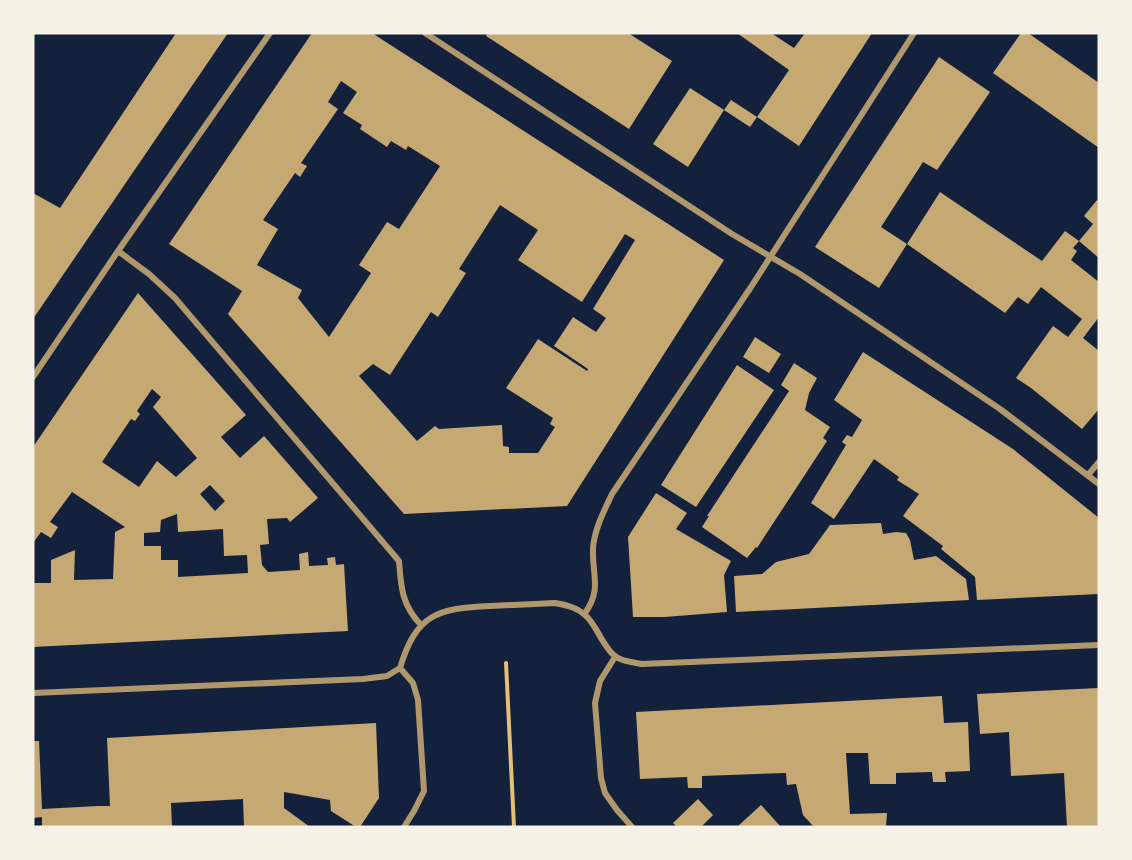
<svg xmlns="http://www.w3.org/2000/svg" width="1132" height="860" font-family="Literata,serif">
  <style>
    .building { fill: #c6a872; fill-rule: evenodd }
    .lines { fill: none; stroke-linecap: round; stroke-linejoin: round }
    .path { stroke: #e5c07b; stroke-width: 4 }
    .minor { stroke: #b1986c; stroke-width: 6 }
  </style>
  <rect width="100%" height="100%" fill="#14213d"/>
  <path class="building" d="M176,33h52l-195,286v-126l27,15z
    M312,33h60l352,227 -157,246 -163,8 -176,-200 14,-23 -73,-47zM341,81l16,11 -14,21 19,12 -2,4 27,18 4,-6 15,9 2,-4 32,20 -41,63 -12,-7 -28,43 12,8 -42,64 -31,-39 4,-8 -45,-25 21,-36 -15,-9 32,-47 5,4 7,-11 -6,-3 37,-54 -10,-7zM500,205l38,25 -20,30 64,42 43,-68 10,6 -42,69 13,9 -10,14 -23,-15 -19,29 34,23 -1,2 -49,-32 -32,49 47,30 -3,6 5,3 -17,26h-29v-6l-6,-1 -1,-21 -63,4 -4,-3 -18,15 -58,-65 14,-12 17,11 41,-63 7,5 28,-44 -7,-4z
    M488,33h140l44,28 -43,68 -143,-93z
    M737,33h34l23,15 11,-15h67l-73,113 -42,-29 -7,10 -26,-17 -36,57 -35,-23 37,-56 34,22 7,-10 26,17 32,-47z
    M1021,33h7l71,50v65l-106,-75z
    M939,57l51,35 -53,78 -14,-8 -42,65 26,17 -28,44 -64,-41z
    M940,192l102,69 23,-30 14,10 -6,7 4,3 -6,9 28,22v35l-16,21 16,13v58l-17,20 -51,-41 -15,-10 37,-52 15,11 14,-18 -41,-32 -13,17 -10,-7 -13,16 -98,-69z
    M1097,200l2,2v56l-20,-17 14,-17 -9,-8z
    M138,293l108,122 -25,22 19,21 24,-22 54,62 -28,24 -3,-4 -20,1 2,25 -9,1 2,20 6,7 32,-2 -1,-16 9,-2 1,14 19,-1 -1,-7 8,-1 1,8 8,-1 4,67 -315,16v-64h18v-23l24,-10 -1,30 39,-1 2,-47 10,-5 -53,-35 -22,30 8,5 -7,11 -10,-6 -8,11v-96zM152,389l9,8 -8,10 44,51 -21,19 -19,-16 -18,26 -37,-25 29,-43 4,2 5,-7 -3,-3zM210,485l15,16 -10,10 -15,-17zM177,514l1,18 45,-3 1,27 23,-1 1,18 -70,4v-17h-17v-14h-17v-13l16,-1 1,-12z
    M755,337l26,17 -12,19 -26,-16z
    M863,352l150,97 86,69v76l-122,6 -2,-23 -34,-28 2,-3 -40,-30 16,-22 -22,-14 2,-3 -25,-18 -40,60 -23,-16 35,-58 -4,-3 5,-7 5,2 10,-17 -28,-20z
    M794,363l23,15 -8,15 -4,17 25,17 -7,11 4,3 -70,107 -1,-1 -9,11 -45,-31 7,-11h-2l82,-125 -8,-6z
    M737,365l37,25 -78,117 -35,-22z
    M656,493l31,20 -11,16 55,32 -7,14 3,37 -62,5h-32l-5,-80z
    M881,523l2,11 13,-2 10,1 4,7 4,20 22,-4 30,23 3,21 -233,12 -2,-36 28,-2 14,-12 33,-8 21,-29z
    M1099,688v139h-32l-3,-54 -53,3 -2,-44 -29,2 -3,-40z
    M942,696l2,27 24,-1 2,49 -25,1 1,10h-13l-1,-10 -36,1v11h-26l-2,-31h-22l4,61 37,-1 -1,14h-72l-11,-12 -7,-31 -9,1 -1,-12 -84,3v12h-14l-1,-11 -47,2 -4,-67z
    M376,723l3,75 -19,29h-4l-25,-16 -1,-11 -46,-8v16l26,19h-66l-1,-28 -72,4 1,24h-130v-10l-9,1v-77h6l3,68 56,-3h12l-3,-68z
    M698,799l15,16 -12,12h-24l-4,-4z
    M761,805l20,22h-44z"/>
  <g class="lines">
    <path class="path" d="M506,663l8,164"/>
    <path class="minor" d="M425,33l307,201 68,40 200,135 99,75
      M118,251l31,23 26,24 224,263c2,27 3,44 22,64
      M33,377l85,-126 152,-218
      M1088,475l11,-13
      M585,613c17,-23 7,-39 8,-64 1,-19 11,-38 19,-55l139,-207 163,-254
      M615,657l-15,24 -5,22 6,75 4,15 12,17 15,17
      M400,668c16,-54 38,-60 90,-62 22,-1 44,-2 65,-3 26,4 34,12 46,35 4,6 8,14 14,18 7,6 18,6 27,8l457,-19
      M400,668l13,15 5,17 6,91 -10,20 -10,16
      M33,693l330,-14 24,-3 13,-8"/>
  </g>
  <rect width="1132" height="860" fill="none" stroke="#f6f1e7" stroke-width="69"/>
</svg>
